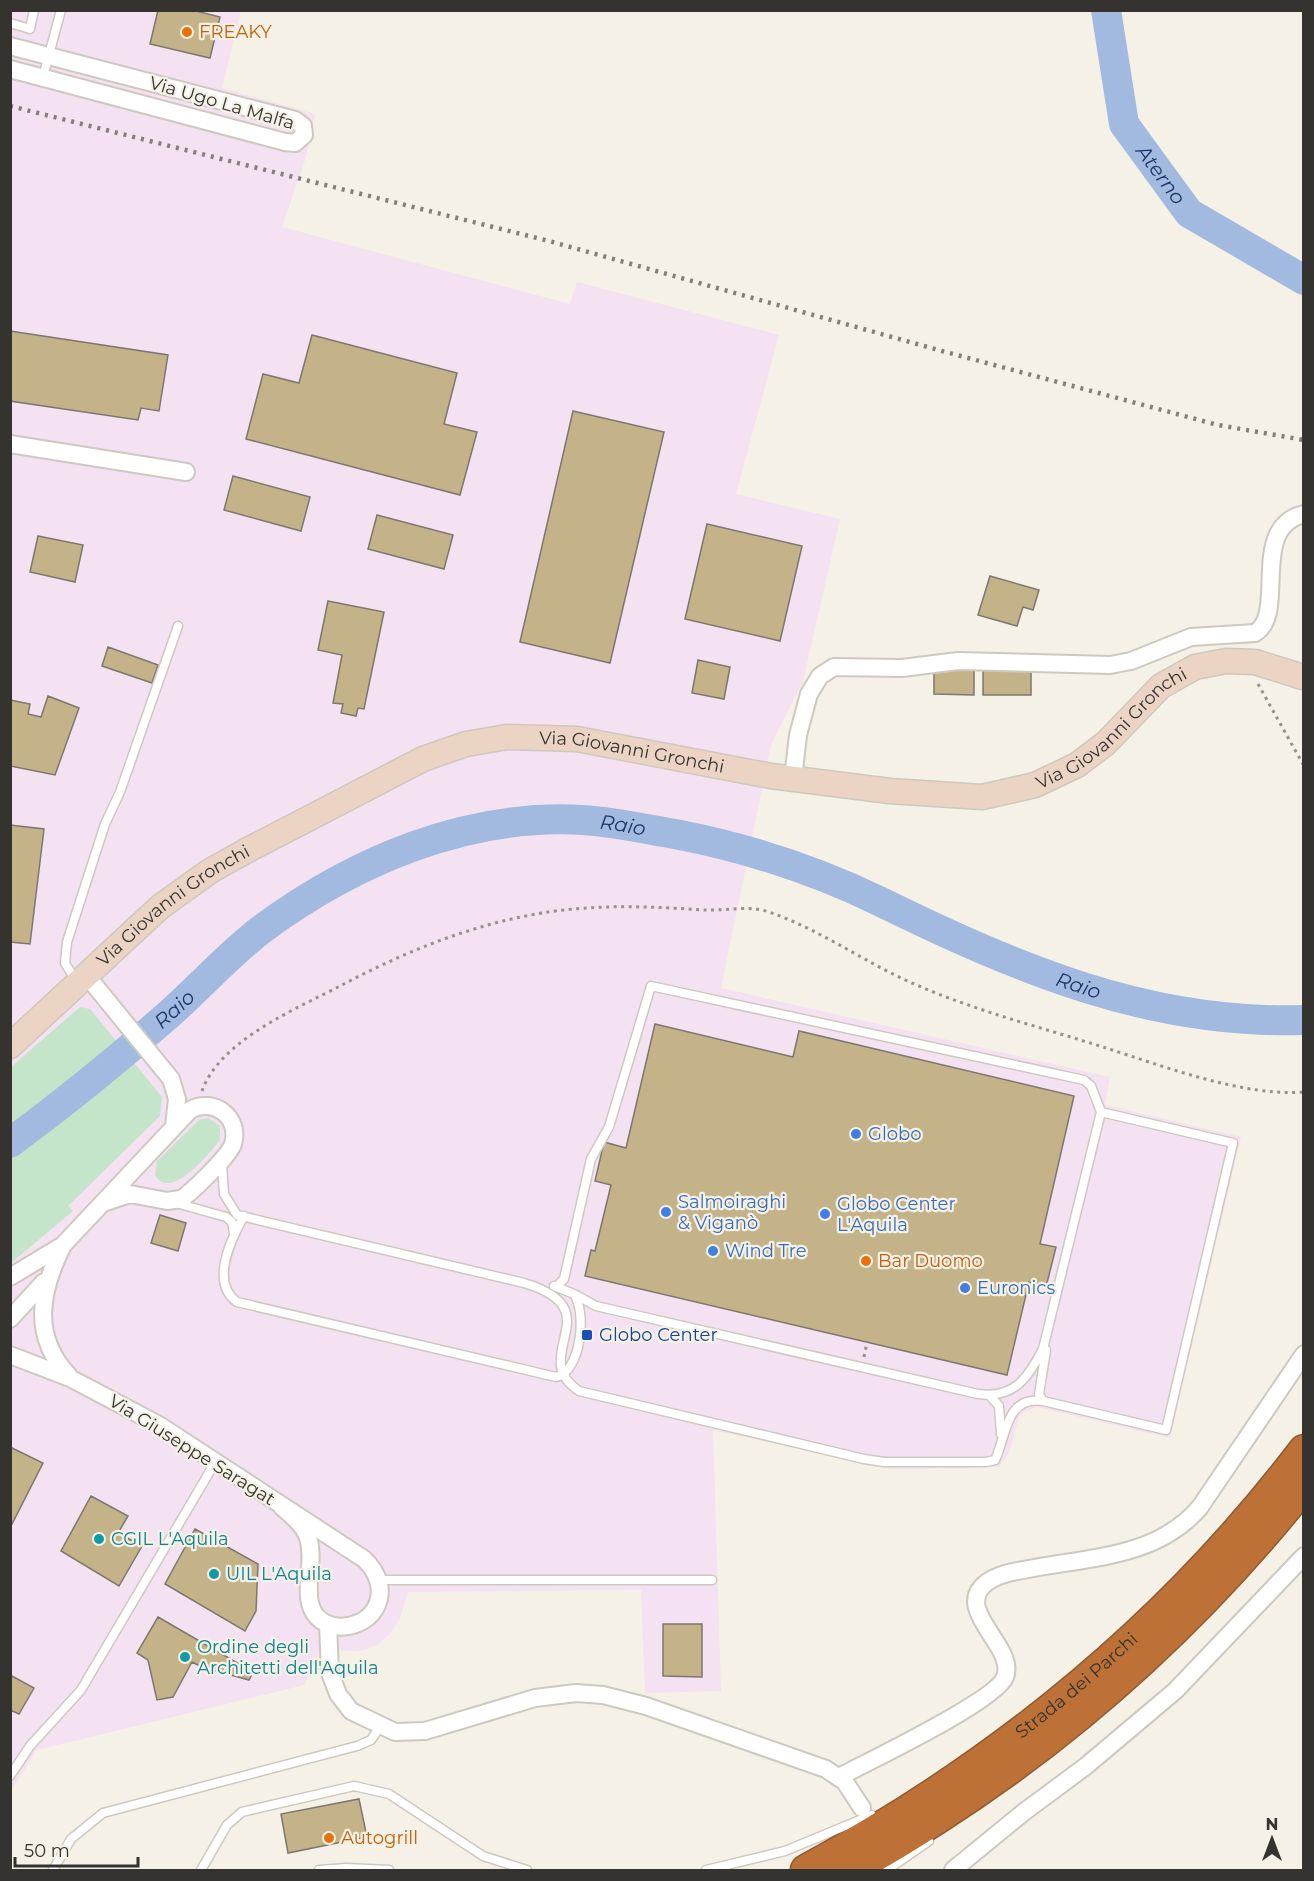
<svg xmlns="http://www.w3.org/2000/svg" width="1314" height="1881" font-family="Montserrat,sans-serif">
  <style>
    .industrial { fill: #f4e1f1 }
    .green { fill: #c5e5cb }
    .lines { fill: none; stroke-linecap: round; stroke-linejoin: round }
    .river { stroke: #a3bae0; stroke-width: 30 }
    .building { fill: #c4b388; stroke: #7b786f; stroke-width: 1.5 }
    .lane-casing { stroke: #cdc9bf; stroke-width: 11 }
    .street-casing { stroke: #cdc9bf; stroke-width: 20 }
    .secondary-casing { stroke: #cdc9bf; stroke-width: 27 }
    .highway-casing { stroke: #8d5b34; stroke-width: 33 }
    .path { stroke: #95928b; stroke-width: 3; stroke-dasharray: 3 4.5; stroke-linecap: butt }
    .lane { stroke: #fff; stroke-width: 8 }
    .street { stroke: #fff; stroke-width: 16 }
    .secondary { stroke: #ebd4c3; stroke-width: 24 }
    .highway { stroke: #bd7136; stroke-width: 30 }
    .rail { stroke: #827f79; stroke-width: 4.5; stroke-dasharray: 3 6; stroke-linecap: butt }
    .food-dot { fill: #e8710a; stroke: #f5f1e7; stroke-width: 2 }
    .shop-dot { fill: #3f7fe0; stroke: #f5f1e7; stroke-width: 2 }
    .transit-dot { fill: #1a4fb4; stroke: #f5f1e7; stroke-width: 2 }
    .culture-dot { fill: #0f9aa8; stroke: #f5f1e7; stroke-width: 2 }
    .labels { text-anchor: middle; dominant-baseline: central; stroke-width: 4.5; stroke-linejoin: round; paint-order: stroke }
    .food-label { font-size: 18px; fill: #c56008; stroke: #f5f1e7; text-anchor: start }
    .street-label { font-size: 18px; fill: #34332f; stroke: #f5f1e7 }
    .shop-label { font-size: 18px; fill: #366cbe; stroke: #f5f1e7; text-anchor: start }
    .transit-label { font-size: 18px; fill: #164399; stroke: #f5f1e7; text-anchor: start }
    .culture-label { font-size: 18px; fill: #0d838f; stroke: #f5f1e7; text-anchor: start }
    .water-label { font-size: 20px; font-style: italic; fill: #1a3766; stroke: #f5f1e7 }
  </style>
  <rect width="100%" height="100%" fill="#f5f1e7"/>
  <path class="industrial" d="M11,11h230l-19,77 93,26 -9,43 -24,70 288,77 7,-22 202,53 -43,159 104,25 -37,162 -32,64 -50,243 389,89 -5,28 136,32 -71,301 -133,-31 -13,5 -5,5 -10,36 -10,14 -108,2 -178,-39 8,261 -76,2 -4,-103 -233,2 -8,26 -10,16 -14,12 -16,5 -39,-1 -17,35 -267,65 -26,41z"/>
  <path class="green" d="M80,1007l10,2 72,88 -2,19 -92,90 5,5 -62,52v-196z
    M208,1118l12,8v14c-11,14 -50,62 -65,35l2,-14 42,-41z"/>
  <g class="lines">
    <g class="river">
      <path id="s1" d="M1106,10l18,114 65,89 115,67"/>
      <path id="s2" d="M10,1143c54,-40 106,-82 157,-127 32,-28 61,-61 95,-87 92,-68 205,-116 321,-109 31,2 62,9 92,14 73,14 138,35 204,67 137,67 269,124 425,119"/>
    </g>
  </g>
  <path class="building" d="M158,10h34l28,7 -10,41 -60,-14z
    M10,331l158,24 -9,56 -18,-3 -3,12 -128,-19z
    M312,335l145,38 -13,51 33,8 -17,63 -214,-56 17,-65 36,9z
    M573,411l91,21 -54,231 -90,-21z
    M233,476l77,21 -9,34 -77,-21z
    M377,515l76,20 -9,34 -76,-20z
    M707,524l95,22 -22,95 -95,-22z
    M38,536l45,9 -8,37 -45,-10z
    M990,576l49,14 -6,20 -10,-3 -6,19 -39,-11z
    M328,601l56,11 -20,97 -6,-1 -2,8 -15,-3 2,-9 -10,-1 9,-48 -24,-5z
    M108,647l50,18 -6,18 -50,-17z
    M698,660l32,7 -6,32 -32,-6z
    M934,667l40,1v27l-40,-1z
    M983,670h48v25h-48z
    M48,696l31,12 -24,67 -45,-9v-66l20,4 -2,10 13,3z
    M10,825l34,4 -14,115 -20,-2z
    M655,1024l138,33 6,-26 275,65 -34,148 16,3 -10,40 -17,-5 -22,93 -422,-99 6,-26 4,1 16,-66 -16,-4 9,-39 22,6z
    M160,1215l26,8 -8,28 -27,-8z
    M10,1447l33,16 -33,65z
    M91,1496l37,20 -10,17 24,13 -23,40 -58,-35z
    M195,1529l63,35 -2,47 -11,20 -80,-47z
    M158,1617l95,55 -4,8 -47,-13 -10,-5 -19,35 -16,3 -9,-40 -11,-7z
    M663,1624h39v53l-39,-1z
    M10,1675l24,13 -15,26 -9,-4z
    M359,1799l8,38 -79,16 -7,-39z"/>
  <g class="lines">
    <defs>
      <path id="lane" d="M10,23l20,6 4,-19
        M43,77l18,-67
        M76,981l-11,-18 2,-21 38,-118 15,-32 58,-166
        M222,1165l2,29 13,21 287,68c90,27 2,73 55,108l285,68 20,3h102l9,-2c12,-25 10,-64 48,-59l123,29 67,-287 -132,-31 -58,237c-15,29 -29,50 -65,45l-382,-88 -22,-12
        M176,1203l50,14 6,5 2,11
        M244,1216c-13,23 -34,67 -7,86l319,75c25,-5 31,-64 18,-83l-20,-8
        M556,1287l8,-8 27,-120 18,-32 42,-141 433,94 7,6 10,26
        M990,1396l9,10 2,28
        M1043,1401l-4,-7 7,-44
        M378,1580h334
        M10,1776l20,-30 51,-56 135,-229
        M53,1870l18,-31 32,-26 254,-67 14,-6 9,-13
        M201,1870l26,-45 15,-13 112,-26 35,8 94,62 44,14
        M319,1870l27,-2 43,2
        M706,1870l79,-19 87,-36
        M887,1870l42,-29"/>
      <path id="street" d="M10,46l285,74 8,6 1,9 -9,8 -10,-1 -275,-73
        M10,444l176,28
        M793,779l5,-44 11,-41 11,-18 14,-9 68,1 56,-7 152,4 21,-4 60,-24 64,-4c33,-19 -7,-106 49,-119
        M87,976l84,103 6,20 -3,27
        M63,1245c-23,46 -32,91 6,131
        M10,1277l53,-32 127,-135c23,-13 51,7 43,34 -4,12 -41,48 -52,55l-14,2 -37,-7 -27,9
        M10,1319l34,-37
        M10,1355l60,23 89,47 205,134c14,13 21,32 11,50 -15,24 -58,25 -65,-6 -5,-21 5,-44 -2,-65 -4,-13 -16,-22 -26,-31
        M328,1624l2,49 8,21 13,17 44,21 30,-1 110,-33 41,-5 27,2 43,11 180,63 19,13 17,26
        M839,1777c28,-15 157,-76 166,-100 12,-30 -53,-67 -19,-94 13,-10 32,-12 48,-15 60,-11 125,-12 166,-61l104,-153
        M953,1870l71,-58 62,-46 89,-75 129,-135"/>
      <g id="secondary">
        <path id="s3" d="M10,1046l150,-139 50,-36 36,-20 177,-92 43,-15 41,-7 70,2 194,37 119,15 92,6 53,-12 42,-20 29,-22 55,-57 34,-19 31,-6 29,1 48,15"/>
      </g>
      <g id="highway">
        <path id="s4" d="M806,1870c194,-105 364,-244 498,-420"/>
        <path d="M851,1870c175,-97 328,-227 453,-384"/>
      </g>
    </defs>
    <use href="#lane" class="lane-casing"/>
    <use href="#street" class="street-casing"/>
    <use href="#secondary" class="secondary-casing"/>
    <use href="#highway" class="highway-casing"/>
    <path class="path" d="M1258,684l46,82
      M202,1091c18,-51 94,-82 140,-106 72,-38 148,-68 231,-76 43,-4 87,-2 131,1 21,1 46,-5 65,2 53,18 99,53 150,74 60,26 125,42 187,62 57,18 138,49 198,44
      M864,1357l3,-15"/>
    <use href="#lane" class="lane"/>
    <use href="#street" class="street"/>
    <use href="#secondary" class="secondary"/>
    <use href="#highway" class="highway"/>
    <path class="rail" d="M10,106l539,135 393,110 276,74 86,15"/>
  </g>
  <g class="food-dot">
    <circle cx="187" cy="32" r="6"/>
    <circle cx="866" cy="1261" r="6"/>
    <circle cx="329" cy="1838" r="6"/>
  </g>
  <g class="shop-dot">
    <circle cx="856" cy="1134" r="6"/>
    <circle cx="666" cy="1212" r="6"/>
    <circle cx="825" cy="1214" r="6"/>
    <circle cx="713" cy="1251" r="6"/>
    <circle cx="965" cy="1288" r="6"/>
  </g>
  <rect class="transit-dot" x="581" y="1329" width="12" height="12" rx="3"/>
  <g class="culture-dot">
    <circle cx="99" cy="1539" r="6"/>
    <circle cx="214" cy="1574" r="6"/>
    <circle cx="185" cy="1657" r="6"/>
  </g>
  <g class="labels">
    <g class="food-label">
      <text x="199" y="32">FREAKY</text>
      <text x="878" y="1261">Bar Duomo</text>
      <text x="341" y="1838">Autogrill</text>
    </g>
    <g class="street-label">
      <text transform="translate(222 103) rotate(16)">Via Ugo La Malfa</text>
      <text stroke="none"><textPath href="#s3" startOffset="1224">Via Giovanni Gronchi</textPath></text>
      <text stroke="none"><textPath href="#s3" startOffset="720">Via Giovanni Gronchi</textPath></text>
      <text stroke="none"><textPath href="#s3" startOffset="216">Via Giovanni Gronchi</textPath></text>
      <text transform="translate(192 1450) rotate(32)">Via Giuseppe Saragat</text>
      <text stroke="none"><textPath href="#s4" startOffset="328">Strada dei Parchi</textPath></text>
    </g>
    <g class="shop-label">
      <text x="868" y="1134">Globo</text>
      <text x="678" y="1202">Salmoiraghi<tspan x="678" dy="21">&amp; Viganò</tspan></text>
      <text x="837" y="1204">Globo Center<tspan x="837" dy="21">L'Aquila</tspan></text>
      <text x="725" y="1251">Wind Tre</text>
      <text x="977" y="1288">Euronics</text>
    </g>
    <g class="transit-label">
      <text x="599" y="1335">Globo Center</text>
    </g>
    <g class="culture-label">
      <text x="111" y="1539">CGIL L'Aquila</text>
      <text x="226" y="1574">UIL L'Aquila</text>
      <text x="197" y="1647">Ordine degli<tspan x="197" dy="21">Architetti dell'Aquila</tspan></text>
    </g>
    <g class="water-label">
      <text stroke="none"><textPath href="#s1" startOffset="178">Aterno</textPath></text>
      <text stroke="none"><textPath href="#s2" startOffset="717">Raio</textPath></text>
      <text stroke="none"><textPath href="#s2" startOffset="1202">Raio</textPath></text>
      <text stroke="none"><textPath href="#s2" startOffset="212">Raio</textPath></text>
    </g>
  </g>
  <rect width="1314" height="1881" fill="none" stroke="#34332f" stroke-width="24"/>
  <g transform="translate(1272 1839)" stroke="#f5f1e7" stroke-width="4.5" paint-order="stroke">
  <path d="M0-4.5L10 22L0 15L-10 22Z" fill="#34332f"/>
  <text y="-9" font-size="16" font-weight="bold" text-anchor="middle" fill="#34332f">N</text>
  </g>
  <path d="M15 1857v9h123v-9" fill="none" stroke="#34332f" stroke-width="3"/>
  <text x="24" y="1857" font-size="18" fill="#34332f" stroke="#f5f1e7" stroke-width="4.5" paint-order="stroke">50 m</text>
</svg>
